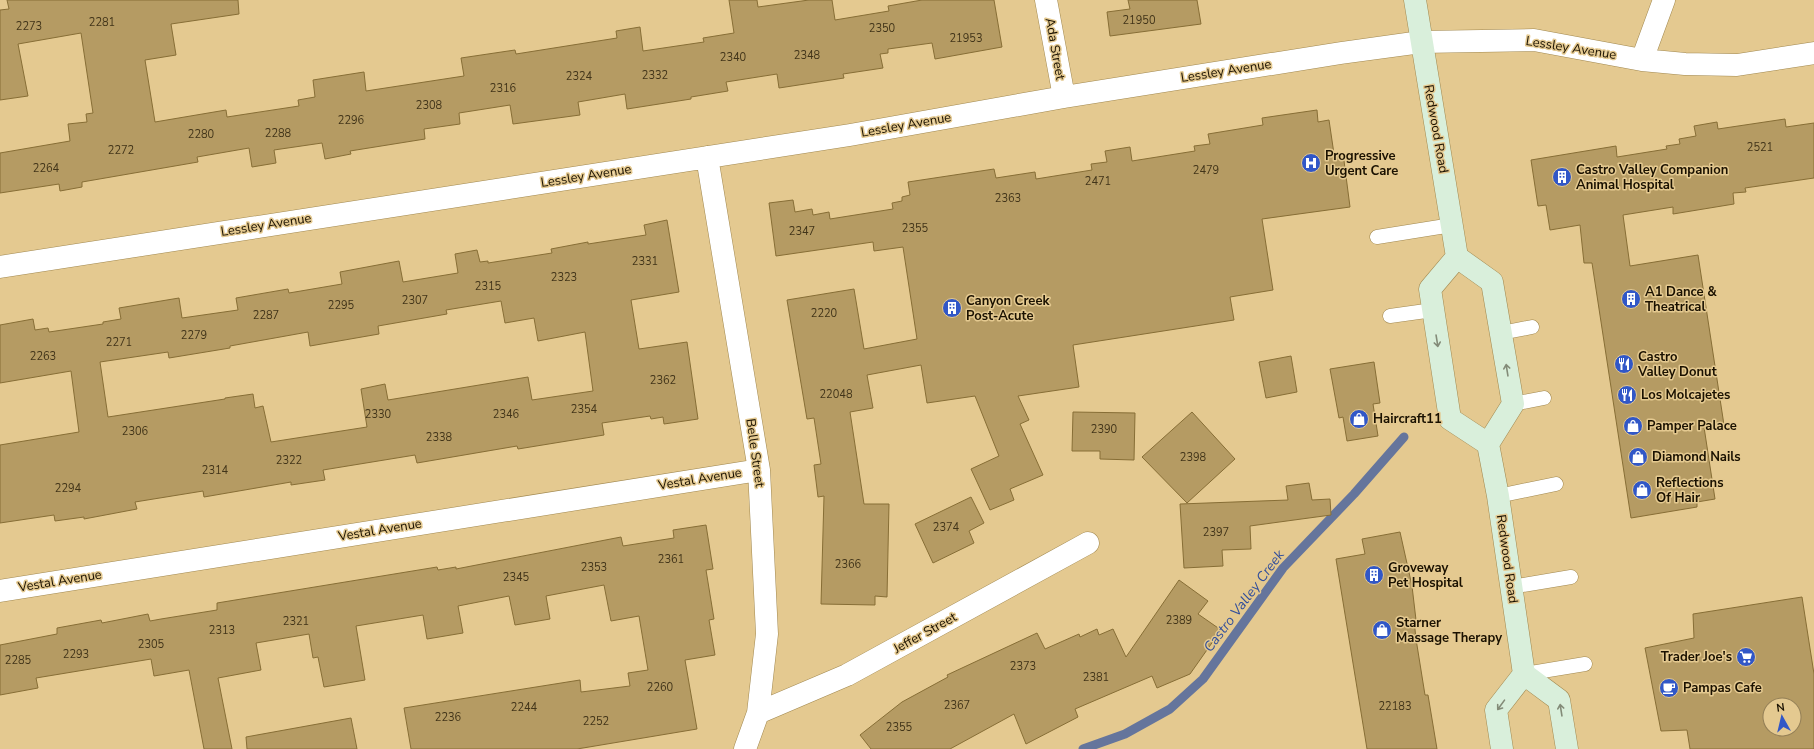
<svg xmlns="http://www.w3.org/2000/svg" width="1814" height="749" font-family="'Nunito Sans',sans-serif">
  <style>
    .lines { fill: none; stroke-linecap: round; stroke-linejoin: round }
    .stream { stroke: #65759c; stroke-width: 9 }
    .building { fill: #b59b63; stroke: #876e36; fill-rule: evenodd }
    .service-casing { stroke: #a1884f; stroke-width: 15 }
    .minor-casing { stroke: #a1884f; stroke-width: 23 }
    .secondary-casing { stroke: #a1884f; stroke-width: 23 }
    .service { stroke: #fff; stroke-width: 14 }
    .minor { stroke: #fff; stroke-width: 22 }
    .secondary { stroke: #d9efdb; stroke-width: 22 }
    .oneway { stroke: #838b78 }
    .labels { text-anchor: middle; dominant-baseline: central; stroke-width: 3; stroke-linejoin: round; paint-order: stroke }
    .number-label { font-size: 11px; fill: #413419 }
    .street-label { font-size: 13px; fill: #1a1100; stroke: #e4c990 }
    .poi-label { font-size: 13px; font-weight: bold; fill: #1a1100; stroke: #e4c990; text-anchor: start }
    .water-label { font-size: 14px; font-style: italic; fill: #324f9b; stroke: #e4c990 }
  </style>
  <rect width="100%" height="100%" fill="#e4c990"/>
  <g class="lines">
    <path class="stream" d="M1083,749l42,-15 45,-25 33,-30 80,-111 71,-74 50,-57"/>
  </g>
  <path class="building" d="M7,0h231l1,14 -68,10 5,31 -31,5 10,62 71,-12 1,7 72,-11 -1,-6 17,-3 -2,-17 51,-8 2,19 98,-15 -3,-18 54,-8 1,4 101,-16 -1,-7 24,-4 3,24 61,-9 -1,-4 31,-5 -5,-33h28l1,7 51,-7h23l3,20 54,-9 -1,-5 34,-6h72l8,47 -67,12 -3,-16 -44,6v4l-8,1 3,14 -40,6 1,4 -65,10 -2,-14 -51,8 2,9 -37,6v2l-64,10 -2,-15 -47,8 2,13 -67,9 -3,-19 -51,8 1,11 -36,5 1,10 -75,12 1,3 -26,5 -3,-16 -48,7 2,13 -24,4 -3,-19 -52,9 1,5 -116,20v5l-22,4 -1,-7 -59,9v-40l70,-12 -2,-17 19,-2 -1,-8 7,-1 -12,-80 -63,11 10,52 -28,4v-90l9,-1z
    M1128,0h69l4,24 -91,12 -3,-24 23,-3z
    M1317,110l1,12 11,-2 5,34 9,-1 7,54 -88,12 11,71 -43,7 4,23 -161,25 6,42 -61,9 11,24 -9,4 23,51 -33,14 4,11 -24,10 -19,-41 28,-13 -24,-60 -48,7 -6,-38 -54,10 6,33 -23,4 14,92h25l-2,93 -12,-1v9l-54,-1 3,-108 -6,1 -4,-32 7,-1 -7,-46 -7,1 -20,-119 67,-11 10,60 53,-10 -14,-92 -29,4 -1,-9 -97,14 -7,-53 24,-3 2,12 17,-3 1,6 16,-3 1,7 63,-10 -1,-6 10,-2v-4l8,-2 -2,-13 86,-13 2,9 39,-6 1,7 56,-9 -1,-6 16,-2 -2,-11 25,-4 2,14 63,-10 -1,-5 16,-2 -2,-10 55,-9 -1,-7z
    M1785,119l1,8 28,-4v55l-69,10 1,4 -13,1 1,11 -61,10v-7l-50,8 7,51 68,-11 26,170 -20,2 11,72 -18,3v5l-66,11 -39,-255h-8l-4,-38 -30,5 -4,-25 -8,1 -7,-46 85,-14 1,11 50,-8 -1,-3 14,-2 -1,-5 17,-3 -2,-10 23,-4 1,7z
    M667,220l12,72 -48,8 8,49 48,-7 11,77 -34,5 -1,-7 -12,2 -1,-3 -48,7 2,12 -86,14 -1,-3 -100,17 -2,-8 -92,15 2,10 -34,5v-3l-87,15 -1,-6 -68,11 2,7 -53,10v-2l-29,4 -1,-6 -54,8v-78l79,-13 -8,-61 -71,12v-58l33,-6 2,11 13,-2 1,4 54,-8v-2l18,-3 -2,-11 60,-10 3,20 56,-8 -2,-12 52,-9 1,4 53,-9 -2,-12 59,-11 4,21 55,-9 -3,-19 22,-4 3,12 8,-1v2l64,-10 -1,-4 37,-7v2l58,-9 -2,-10zM501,301l4,22 29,-5 4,23 47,-9 8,59 -61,9 -4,-23 -140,23 -3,-16 -24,5 6,38 -96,15 -8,-36 -8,2 -2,-14 -28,4v1l-117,18 -8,-55 68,-10 1,6 61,-10v-2l78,-14 2,14 69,-12 -1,-8 69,-12 -1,-4z
    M1291,356l6,36 -31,6 -7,-36z
    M1374,362l6,41 -7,1 5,32 -31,5 -4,-24 -4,1 -9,-49z
    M1073,412l62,1 -1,47 -34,-1v-8h-28z
    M1192,412l43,47 -48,44 -45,-46z
    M1309,483l3,17 18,-1 1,16 -81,11 1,23 -29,1 1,16 -39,2 -4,-64 108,-4 -2,-14z
    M971,497l13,26 -15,8 5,12 -41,20 -18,-39z
    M706,525l7,44 -7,1 8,49 -5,1 6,35 -30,5 12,69 -120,20h-166l-7,-41 176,-28 1,12 49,-6 -2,-13 20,-3 -9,-54 -28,5 -7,-36 -58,11 4,23 -35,6 -6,-29 -51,10 5,27 -36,6 -4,-24 -67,11 9,54 -41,7 -6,-30 -5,1 -4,-24 -53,9 5,27 -43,8 14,71h-28l-15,-79 -35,6 -3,-17 -115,19 2,10 -38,7v-50l57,-11v-6l44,-8 1,3 46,-9 2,7 11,-2 56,-9v-7l220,-36 1,3 18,-3v2l165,-32 2,9 51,-8 -1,-8z
    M1400,532l12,54 4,34h-2l2,19 9,56h3l9,54h-70l-31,-190 29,-5 -3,-15z
    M1179,580l29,21 -10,13 23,16 -31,44 -33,14 -5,-12 -77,33 3,8 -52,27 -12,-30 -64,35h-79l-11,-14 42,-33 46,-25 -1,-2 90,-42 8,16 34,-15 1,3 17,-8 2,6 14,-6 13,28z
    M1802,597l12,77v75h-124l-3,-19 -26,1 -16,-83 49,-10 -1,-24zM1770,705h24v24h-24z
    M351,718l6,31h-110l-1,-12z"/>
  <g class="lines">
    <defs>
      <path id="service" d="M1377,237l75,-12
        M1390,316l43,-6
        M1501,333l31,-6
        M1513,404l31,-6
        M1498,496l58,-12
        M1511,587l60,-10
        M1524,674l61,-10"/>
      <path id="minor" d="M1046,0l18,97
        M1642,60l22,-60
        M707,157l52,313 8,164 -9,79 -13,36
        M0,267l850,-132 214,-38 277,-44 80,-11 113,-2 108,20 43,4 52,1 77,-12
        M0,591l759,-121
        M758,713l89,-38 241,-132"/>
      <path id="secondary" d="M1415,0l42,257 35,25 21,122 -25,40 10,52 26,178 35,26 8,49
        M1457,257l-27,32 20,130 38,25
        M1502,749l-6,-39 28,-36"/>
    </defs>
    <use href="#service" class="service-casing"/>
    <use href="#minor" class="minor-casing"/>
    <use href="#secondary" class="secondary-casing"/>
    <use href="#service" class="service"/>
    <use href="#minor" class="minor"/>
    <use href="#secondary" class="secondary"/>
  </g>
  <defs><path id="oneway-shaft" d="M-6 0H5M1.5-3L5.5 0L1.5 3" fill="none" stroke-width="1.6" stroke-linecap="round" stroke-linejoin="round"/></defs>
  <g class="oneway">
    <use href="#oneway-shaft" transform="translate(1437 341) rotate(81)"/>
    <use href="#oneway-shaft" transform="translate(1507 370) rotate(-99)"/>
    <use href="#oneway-shaft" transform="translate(1501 705) rotate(126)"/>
    <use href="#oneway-shaft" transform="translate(1561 710) rotate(-99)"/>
  </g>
  <defs>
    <symbol id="hospital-disc" viewBox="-11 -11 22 22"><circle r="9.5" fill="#3157c7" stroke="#e4c990"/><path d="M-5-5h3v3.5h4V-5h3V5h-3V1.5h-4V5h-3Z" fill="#fff"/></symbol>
    <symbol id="building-disc" viewBox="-11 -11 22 22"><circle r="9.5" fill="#3157c7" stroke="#e4c990"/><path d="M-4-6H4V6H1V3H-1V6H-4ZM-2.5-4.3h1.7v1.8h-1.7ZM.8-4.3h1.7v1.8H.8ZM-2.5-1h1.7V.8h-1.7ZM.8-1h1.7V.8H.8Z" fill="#fff"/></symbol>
    <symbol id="restaurant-disc" viewBox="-11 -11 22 22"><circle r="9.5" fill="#3157c7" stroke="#e4c990"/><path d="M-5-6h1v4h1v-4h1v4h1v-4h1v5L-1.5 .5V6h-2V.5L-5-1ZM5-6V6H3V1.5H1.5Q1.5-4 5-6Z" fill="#fff"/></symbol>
    <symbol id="shop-disc" viewBox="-11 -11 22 22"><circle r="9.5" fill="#3157c7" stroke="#e4c990"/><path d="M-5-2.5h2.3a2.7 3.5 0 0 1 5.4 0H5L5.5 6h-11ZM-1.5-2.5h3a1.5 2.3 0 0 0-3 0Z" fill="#fff"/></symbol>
    <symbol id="supermarket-disc" viewBox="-11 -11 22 22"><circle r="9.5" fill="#3157c7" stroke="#e4c990"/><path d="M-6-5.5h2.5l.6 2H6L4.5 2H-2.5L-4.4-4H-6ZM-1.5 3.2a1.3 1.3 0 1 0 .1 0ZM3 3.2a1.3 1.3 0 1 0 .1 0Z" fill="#fff"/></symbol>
    <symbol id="cafe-disc" viewBox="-11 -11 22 22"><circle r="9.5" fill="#3157c7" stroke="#e4c990"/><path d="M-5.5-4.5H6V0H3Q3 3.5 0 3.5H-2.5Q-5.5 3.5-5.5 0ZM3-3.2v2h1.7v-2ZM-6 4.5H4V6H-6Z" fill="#fff"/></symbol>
  </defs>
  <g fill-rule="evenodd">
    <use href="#hospital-disc" x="1300" y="152" width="22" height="22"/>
    <use href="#building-disc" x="1551" y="166" width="22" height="22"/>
    <use href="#building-disc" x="1620" y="288" width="22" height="22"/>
    <use href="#building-disc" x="941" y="297" width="22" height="22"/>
    <use href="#restaurant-disc" x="1613" y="353" width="22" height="22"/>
    <use href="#restaurant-disc" x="1616" y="384" width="22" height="22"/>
    <use href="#shop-disc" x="1348" y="408" width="22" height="22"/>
    <use href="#shop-disc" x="1622" y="415" width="22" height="22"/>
    <use href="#shop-disc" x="1627" y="446" width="22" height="22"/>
    <use href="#shop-disc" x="1631" y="479" width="22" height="22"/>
    <use href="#building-disc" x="1363" y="564" width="22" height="22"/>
    <use href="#shop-disc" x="1371" y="619" width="22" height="22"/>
    <use href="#supermarket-disc" x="1735" y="646" width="22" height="22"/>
    <use href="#cafe-disc" x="1658" y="677" width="22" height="22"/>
  </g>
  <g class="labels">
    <g class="number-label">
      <text x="1139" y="20">21950</text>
      <text x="102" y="22">2281</text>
      <text x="29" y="26">2273</text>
      <text x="882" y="28">2350</text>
      <text x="966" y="38">21953</text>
      <text x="807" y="55">2348</text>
      <text x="733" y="57">2340</text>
      <text x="655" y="75">2332</text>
      <text x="579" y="76">2324</text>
      <text x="503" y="88">2316</text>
      <text x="429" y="105">2308</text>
      <text x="351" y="120">2296</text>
      <text x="278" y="133">2288</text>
      <text x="201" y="134">2280</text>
      <text x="1760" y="147">2521</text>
      <text x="121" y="150">2272</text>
      <text x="46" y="168">2264</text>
      <text x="1206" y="170">2479</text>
      <text x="1098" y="181">2471</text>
      <text x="1008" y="198">2363</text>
      <text x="915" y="228">2355</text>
      <text x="802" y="231">2347</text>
      <text x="645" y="261">2331</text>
      <text x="564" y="277">2323</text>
      <text x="488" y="286">2315</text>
      <text x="415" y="300">2307</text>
      <text x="341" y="305">2295</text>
      <text x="824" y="313">2220</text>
      <text x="266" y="315">2287</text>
      <text x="194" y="335">2279</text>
      <text x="119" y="342">2271</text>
      <text x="43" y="356">2263</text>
      <text x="663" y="380">2362</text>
      <text x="836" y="394">22048</text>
      <text x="584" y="409">2354</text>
      <text x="378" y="414">2330</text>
      <text x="506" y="414">2346</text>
      <text x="1104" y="429">2390</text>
      <text x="135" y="431">2306</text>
      <text x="439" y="437">2338</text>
      <text x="1193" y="457">2398</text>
      <text x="289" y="460">2322</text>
      <text x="215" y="470">2314</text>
      <text x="68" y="488">2294</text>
      <text x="946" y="527">2374</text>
      <text x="1216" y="532">2397</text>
      <text x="671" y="559">2361</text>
      <text x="848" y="564">2366</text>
      <text x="594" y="567">2353</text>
      <text x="516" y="577">2345</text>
      <text x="1179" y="620">2389</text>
      <text x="296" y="621">2321</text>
      <text x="222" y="630">2313</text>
      <text x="151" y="644">2305</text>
      <text x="76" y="654">2293</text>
      <text x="18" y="660">2285</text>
      <text x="1023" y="666">2373</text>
      <text x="1096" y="677">2381</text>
      <text x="660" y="687">2260</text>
      <text x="957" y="705">2367</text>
      <text x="1395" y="706">22183</text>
      <text x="524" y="707">2244</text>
      <text x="448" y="717">2236</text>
      <text x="596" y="721">2252</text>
      <text x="899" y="727">2355</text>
    </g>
    <g class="street-label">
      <text transform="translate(1571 48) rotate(9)">Lessley Avenue</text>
      <text transform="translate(1055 49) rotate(80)">Ada Street</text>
      <text transform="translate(1226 71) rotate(-9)">Lessley Avenue</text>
      <text transform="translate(906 125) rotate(-10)">Lessley Avenue</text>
      <text transform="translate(1436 129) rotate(80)">Redwood Road</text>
      <text transform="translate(586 176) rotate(-9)">Lessley Avenue</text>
      <text transform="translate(266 225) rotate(-9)">Lessley Avenue</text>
      <text transform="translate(755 453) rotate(82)">Belle Street</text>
      <text transform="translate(700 479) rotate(-9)">Vestal Avenue</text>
      <text transform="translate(380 530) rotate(-9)">Vestal Avenue</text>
      <text transform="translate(1507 559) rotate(82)">Redwood Road</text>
      <text transform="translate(60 581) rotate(-9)">Vestal Avenue</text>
      <text transform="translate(925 633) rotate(-29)">Jeffer Street</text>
    </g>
    <g class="poi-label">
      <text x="1325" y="156">Progressive<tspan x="1325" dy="15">Urgent Care</tspan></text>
      <text x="1576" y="170">Castro Valley Companion<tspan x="1576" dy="15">Animal Hospital</tspan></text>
      <text x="1645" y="292">A1 Dance &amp;<tspan x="1645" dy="15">Theatrical</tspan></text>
      <text x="966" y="301">Canyon Creek<tspan x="966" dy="15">Post-Acute</tspan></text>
      <text x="1638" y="357">Castro<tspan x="1638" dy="15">Valley Donut</tspan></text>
      <text x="1641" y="395">Los Molcajetes</text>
      <text x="1373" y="419">Haircraft11</text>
      <text x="1647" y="426">Pamper Palace</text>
      <text x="1652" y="457">Diamond Nails</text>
      <text x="1656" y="483">Reflections<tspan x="1656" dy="15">Of Hair</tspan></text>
      <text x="1388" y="568">Groveway<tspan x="1388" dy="15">Pet Hospital</tspan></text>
      <text x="1396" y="623">Starner<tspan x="1396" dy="15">Massage Therapy</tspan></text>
      <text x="1732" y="657" text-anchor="end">Trader Joe's</text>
      <text x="1683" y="688">Pampas Cafe</text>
    </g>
    <g class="water-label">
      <text transform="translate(1244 601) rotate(-53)">Castro Valley Creek</text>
    </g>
  </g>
  <g transform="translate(1782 717) rotate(352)"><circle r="19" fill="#e4c990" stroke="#937f56"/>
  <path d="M0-3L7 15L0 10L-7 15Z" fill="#3157c7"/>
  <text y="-6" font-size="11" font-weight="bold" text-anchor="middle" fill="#1a1100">N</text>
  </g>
</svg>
